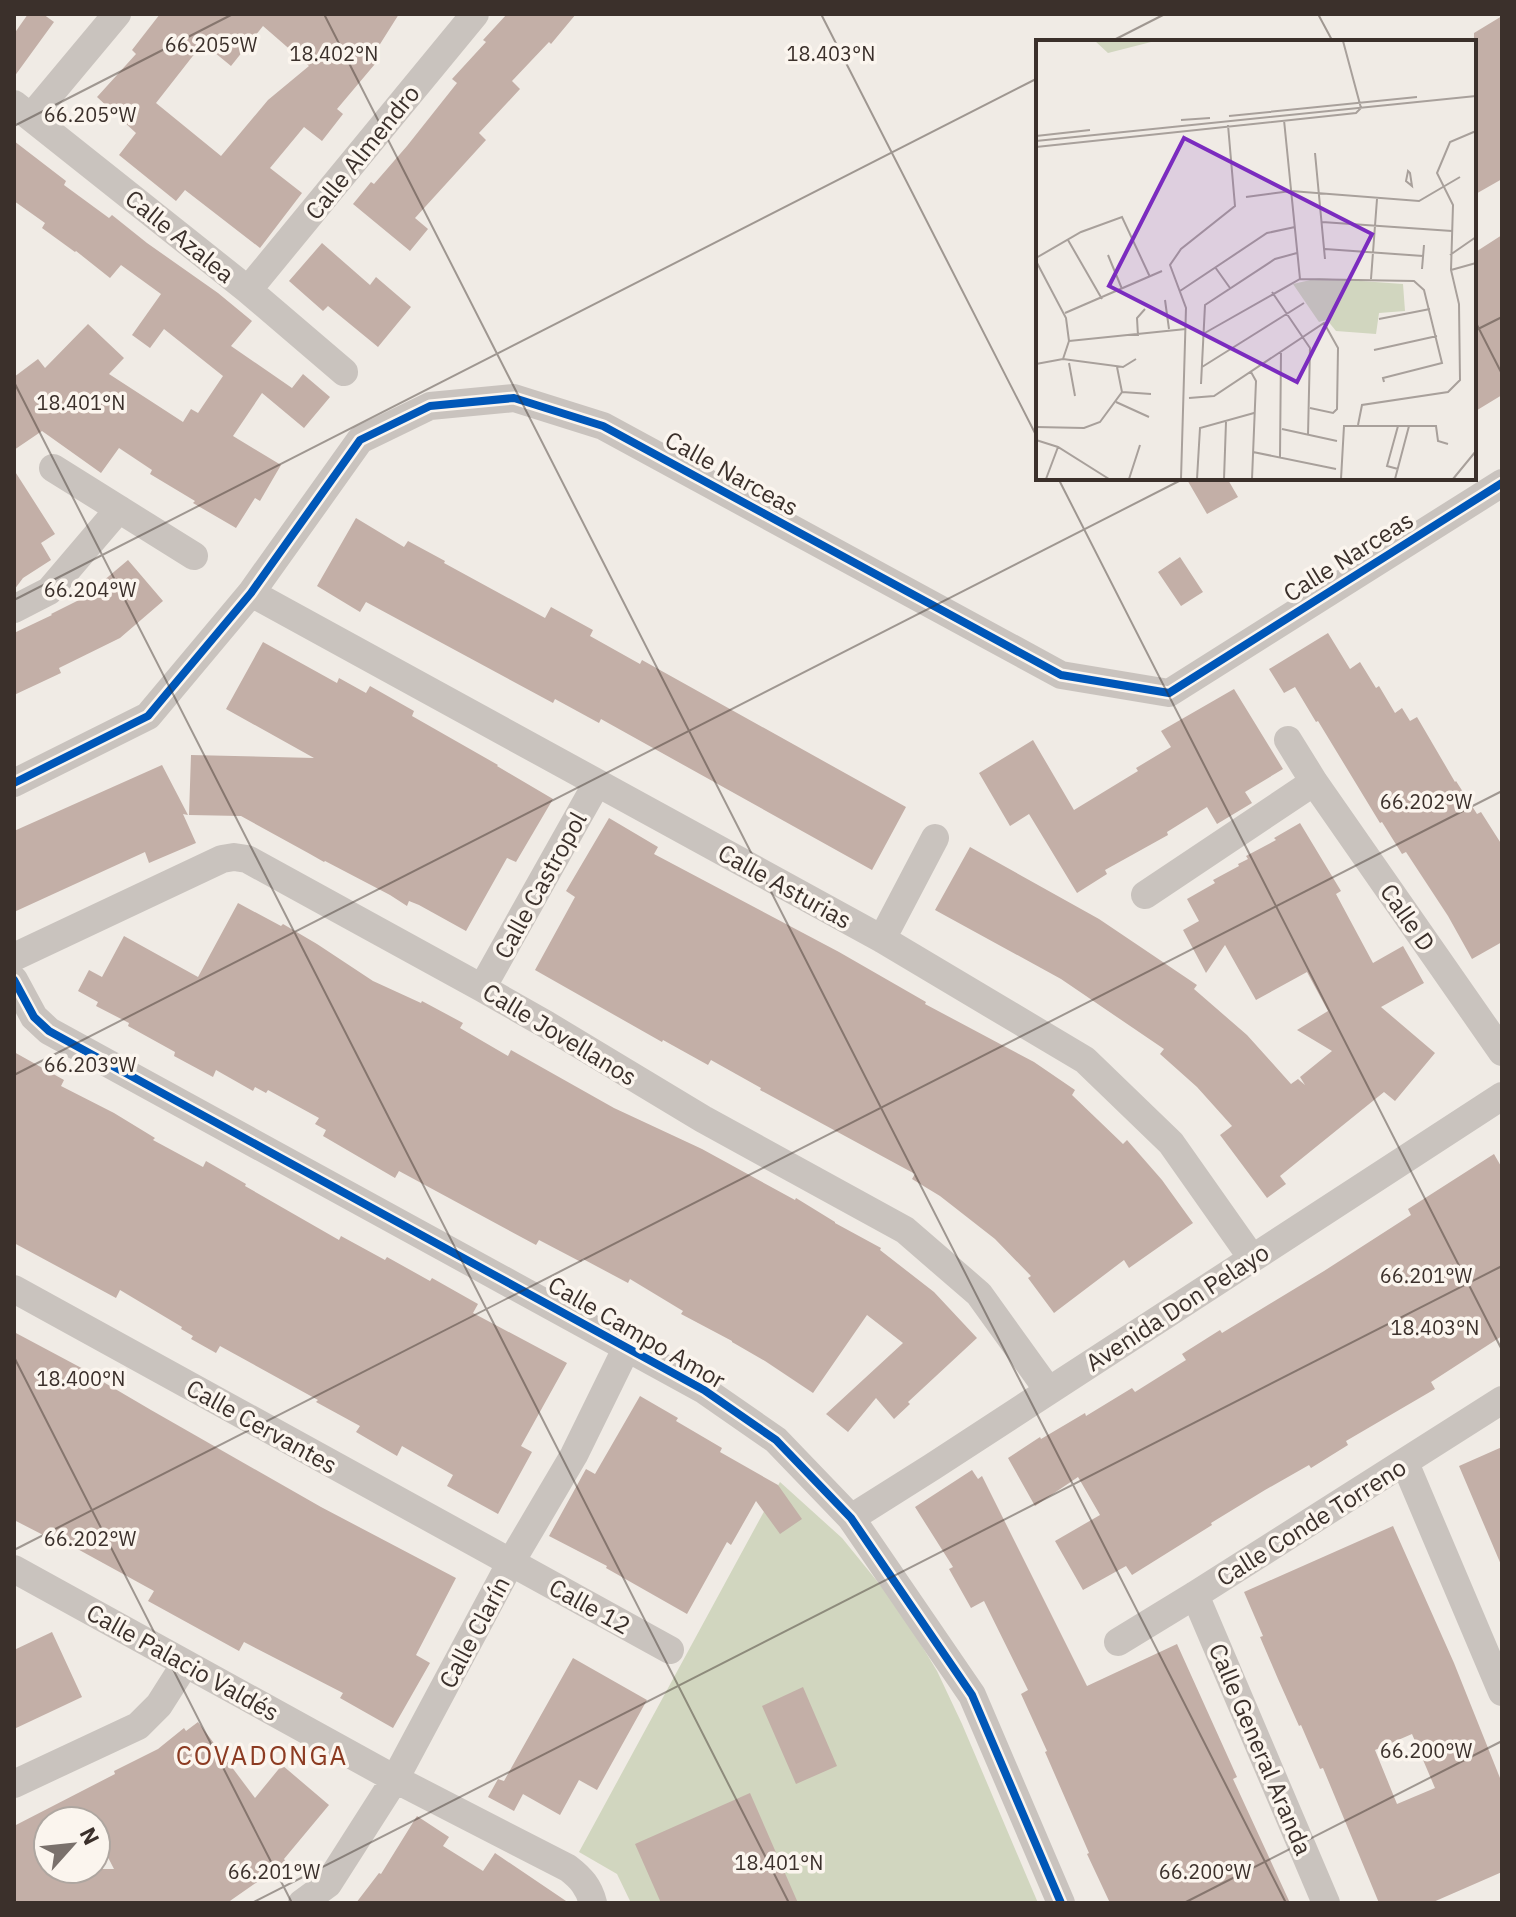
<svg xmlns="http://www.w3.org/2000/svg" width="1516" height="1917" font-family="'IBM Plex Sans',sans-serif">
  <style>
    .green { fill: #d1d6bf }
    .building { fill: #c3afa7; fill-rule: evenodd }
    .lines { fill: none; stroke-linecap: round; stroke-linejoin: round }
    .minor { stroke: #c9c3be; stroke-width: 28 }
    .cycleway-casing { stroke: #fbf5ee; stroke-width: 13 }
    .cycleway { stroke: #0057b8; stroke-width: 8 }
    .ticks { fill: none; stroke: #3b302b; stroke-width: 2; stroke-opacity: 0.45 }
    .labels { text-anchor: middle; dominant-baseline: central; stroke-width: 7; stroke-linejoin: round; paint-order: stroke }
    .street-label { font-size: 24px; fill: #3b302b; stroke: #fbf5ee }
    .neighbourhood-label { font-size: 26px; letter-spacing: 2px; fill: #8c3b22; stroke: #fbf5ee }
    .inset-road { fill: none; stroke: #a8a09b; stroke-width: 2 }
    .view { fill: #7b2cbf; fill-opacity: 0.15; stroke: #7b2cbf; stroke-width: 4 }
    .inset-edge { fill: none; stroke: #3b302b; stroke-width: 4 }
    .ticks-label { font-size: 20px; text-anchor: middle; fill: #3b302b; stroke: #fbf5ee; stroke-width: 7; stroke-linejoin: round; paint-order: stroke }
  </style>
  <rect width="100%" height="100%" fill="#f0ebe5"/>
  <path class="green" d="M780,1482l62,56 57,70 38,63 25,53 76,179h-407l-14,-29 -38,-22z"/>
  <path class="building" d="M28,14h15l11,8 -40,55v-43z
    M160,14h239l-29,46 5,4 -38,45 6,5 -21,27 -18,-14 -34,41 32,25 -42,55 -75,-58 -9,11 -57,-46 17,-22 -39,-36 39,-43 -4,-4zM263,26l46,40 -41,34 -47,56 -65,-53 47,-60 28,23z
    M507,14h69l-25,30 -2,-2 -37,39 8,8 -41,44 7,7 -71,78 13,11 -18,22 -57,-47 18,-22 3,2 33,-38 50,-63 -5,-4 34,-37 -3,-2z
    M1502,16v163l-28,16v-162z
    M14,141l52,40 -2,4 45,33 3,-3 35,28 71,50 34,28 -21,25 61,42 11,-14 27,23 -26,31 -42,-35 -29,43 48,29 -21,36 -5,-3 -19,30 -43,-25 2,-2 -45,-27 2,-4 -33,-22 -18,25 -59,-42 -28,19v-73l24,-18 7,9 43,-44 36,34 -15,16 74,48 8,-13 7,4 25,-37 -59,-47 -14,19 -18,-13 29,-41 -40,-29 -11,13 -34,-27 -1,1 -33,-24 3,-5 -31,-22z
    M1502,235v160l-28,17v-159z
    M322,243l48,42 6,-8 35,30 -33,40 -50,-41 -5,5 -34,-30z
    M14,470l41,64 -14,9 10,17 -28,18 -9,12z
    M1186,478h41l11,19 -31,17z
    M356,518l48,29 4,-6 37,20 -1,2 101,55 6,-11 42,23 -3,6 50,28 2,-4 264,147 -34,63 -271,-151 -2,4 -44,-24 -2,4 -187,-101 -6,10 -43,-26z
    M1180,557l23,35 -22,14 -23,-34z
    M128,560l35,41 -43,37 -61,30 2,5 -47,22v-62l38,-18 -1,-1 32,-16z
    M1328,633l22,36 10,-7 16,26 3,-2 16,27 7,-5 8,13 7,-4 38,65 1,-1 21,33 4,-2 21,33v97l-30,17 -24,-43 -42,-64 -4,2 -20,-32 -2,1 -62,-102 -2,1 -21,-35 -11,6 -15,-24z
    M263,642l74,41 2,-5 27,15 4,-7 44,25 -2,5 86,49 -1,1 56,33 -37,63 -9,-4 -41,73 -47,-26 -10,-4 -2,5 -17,-11 -65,-34 -1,1 -14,-8 -69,-38 -52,-1 2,-60 123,3 -88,-49z
    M1234,689l49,80 -38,23 7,11 -35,21 -10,-17 -40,25 1,3 -63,35 2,4 -30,19 -48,-79 -19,12 -31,-53 54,-33 41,70 64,-39 -2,-3 35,-21 -10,-16z
    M162,765l26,50 -5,-1 13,29 -47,20 -4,-11 -131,60v-81z
    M609,818l49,29 -4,7 185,98 87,50 -1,2 109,58 41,28 -3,5 51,49 4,-4 35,40 31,43 -64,45 -5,-8 -70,53 -26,-35 3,-2 -36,-37 -55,-43 -28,-17 3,-5 -155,-84 1,-2 -50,-28 -3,5 -45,-25 -1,2 -127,-72 40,-73 -9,-6z
    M1300,823l41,68 -5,3 37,69 30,-17 21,37 -43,24 54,46 -40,48 -11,-9 -104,84 6,8 -19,14 -47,-63 12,-9 -35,-39 -37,-33 4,-5 -103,-70 -126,-69 35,-63 129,72 98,66 -3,4 53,46 44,49 7,-5 7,6 -5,-8 32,-26 -35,-21 31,-19 -21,-39 -51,28 -31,-55 -19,28 -23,-43 16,-9 -12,-22 28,-16 -2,-3 26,-14 -1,-2 10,-5 -2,-3 30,-16 -2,-2z
    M238,903l43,23 2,-2 34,20 56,37 48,22 1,-2 41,22 -3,5 48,28 3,-6 103,58 88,41 93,51 1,-2 39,24v1l46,25 -1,2 54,42 43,46 -69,64 2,2 -16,15 -18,-21 -28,34 -22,-18 77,-71 -36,-28 -54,78 -48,-32 -33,-19v-1l-51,-27 2,-3 -53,-32 -2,4 -45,-24 -2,3 -42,-22 -3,5 -137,-74 -4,7 -72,-42 3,-6 -11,-6 4,-6 -51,-28 -2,3 -11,-6 -2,4 -37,-21 -3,7 -39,-21 1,-4 -47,-26 1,-3 -33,-17 2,-4 -20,-11 11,-21 13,7 22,-41 74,41z
    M14,1052l50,28 -3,6 53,27 41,25 -2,2 50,27 3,-6 40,23 -1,2 94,54 2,-4 44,24 2,-3 43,24 2,-3 46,26 -5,9 94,50 -46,83 11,6 -34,62 -51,-28 6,-11 -51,-29 -5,10 -41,-24 4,-6 -44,-24 2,-2 -98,-54 -4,7 -25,-14 2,-3 -12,-7 1,-2 -62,-37 -4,8 -102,-55z
    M1494,1154l8,14v168l-71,46 4,7 -89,52 2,4 -37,23 -2,-3 -44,25 -54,33 1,2 -80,50 -6,-9 -43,24 -28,-49 45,-26 -22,-38 -43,29 -27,-48 32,-21 1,2 44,-26 1,3 46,-28 3,4 51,-32 -4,-6 38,-24 2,3 102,-62 87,-56 -3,-6z
    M14,1332l75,40 -1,1 63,37 170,97 135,71 -40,77 14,8 -37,65 -53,-30 3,-5 -99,-51 -5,9 -91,-50 6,-10 -102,-56 -1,4 -37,-19z
    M640,1396l38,22 -2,3 46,27 -2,4 58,33 24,34 -22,15 -24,-33 -25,44 -4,-3 -40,72 -81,-46 1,-2 -58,-30 37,-67 9,5z
    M1502,1447v120l-43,-101z
    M972,1470l6,9 4,-3 105,210 90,-42 60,133 -4,2 57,124h-180l-23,-49 2,-1 -44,-101 2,-1 -26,-57 7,-4 -44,-89 -13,7 -22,-39 4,-2 -38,-60z
    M1393,1526l61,137 48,120v89l-71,31h-52l-56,-135 -3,1 -19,-44 -2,1 -21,-47 -18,-42 3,-1 -19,-44zM1412,1734l23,54 -38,16 -22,-54z
    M52,1632l30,65 -68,32v-79z
    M573,1658l74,42 -50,90 -18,-10 -19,35 -37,-21 -9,17 -26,-14 10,-18 6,2z
    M803,1687l34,79 -41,18 -34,-78z
    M198,1722l57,76 27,-33 47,40 -45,54 2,3 -59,41h-213v-77l101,-52 -1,-3 44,-22 26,-21 2,3zM48,1821h48v13l18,35h-66z
    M750,1793l48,110h-137l-26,-59z
    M417,1816l32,21 -6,9 40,25 12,-18 74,50h-213l23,-30 2,1z"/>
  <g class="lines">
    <path class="minor" d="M14,104l234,186 96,82
      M31,117l86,-103
      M248,290l227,-276
      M53,468l141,88
      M251,593l631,346 203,121 86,83 81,115
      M14,609l35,-18 70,-82
      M1288,740l26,42 188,270
      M14,783l134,-67 103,-123 109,-153 70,-34 84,-8 89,28 458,249 108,18 333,-210
      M1145,895l169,-113
      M882,939l53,-101
      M14,957l208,-98 12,-2 13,2 235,129 65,37 156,94 202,111 74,64 69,96
      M14,980l20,37 15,14 655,359 72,50 75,78 121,177 89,208
      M482,988l115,-205
      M14,1289l656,361
      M1405,1463l97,229
      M851,1518l81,-51 570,-371
      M14,1569l381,210 173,89c13,10 21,19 25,35
      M1195,1595l131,308
      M1118,1642l77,-47 307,-195
      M14,1784l124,-58 21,-21 26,-41
      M302,1903l26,-19 67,-105 116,-217 63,-107 53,-108"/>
    <defs>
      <path id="cycleway" d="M14,783l134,-67 103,-123 109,-153 70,-34 84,-8 89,28 458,249 108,18 333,-210
        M14,980l20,37 15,14 655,359 72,50 75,78 121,177 89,208"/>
    </defs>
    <use href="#cycleway" class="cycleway-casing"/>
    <use href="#cycleway" class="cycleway"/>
  </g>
  <path class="ticks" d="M324,14l962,1889M821,14l217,425M1318,14l15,28M1110,42l55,-28M14,126l219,-112M1474,319l28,55M1474,331l28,-14M14,382l775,1521M1058,478l444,872M14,600l1024,-522M14,1075l1171,-597M14,1357l278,546M14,1550l1488,-759M252,1903l1250,-637M1184,1903l318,-162"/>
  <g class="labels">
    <g class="street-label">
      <text transform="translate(362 152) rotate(-51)">Calle Almendro</text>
      <text transform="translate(180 236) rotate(39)">Calle Azalea</text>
      <text transform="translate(732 473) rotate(29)">Calle Narceas</text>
      <text transform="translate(1348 556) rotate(-32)">Calle Narceas</text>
      <text transform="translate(540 885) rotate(-61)">Calle Castropol</text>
      <text transform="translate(785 886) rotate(29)">Calle Asturias</text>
      <text transform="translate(1408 917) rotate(55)">Calle D</text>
      <text transform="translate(560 1034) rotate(31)">Calle Jovellanos</text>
      <text transform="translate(1177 1307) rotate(-33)">Avenida Don Pelayo</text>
      <text transform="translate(637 1332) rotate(30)">Calle Campo Amor</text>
      <text transform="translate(262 1426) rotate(29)">Calle Cervantes</text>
      <text transform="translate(1311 1522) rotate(-32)">Calle Conde Torreno</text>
      <text transform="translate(590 1606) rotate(29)">Calle 12</text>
      <text transform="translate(474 1632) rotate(-62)">Calle Clarín</text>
      <text transform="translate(183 1662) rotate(29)">Calle Palacio Valdés</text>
      <text transform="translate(1261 1749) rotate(67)">Calle General Aranda</text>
    </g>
    <g class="neighbourhood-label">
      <text x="262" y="1755">COVADONGA</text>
    </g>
  </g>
  <g transform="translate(1036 40)">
    <rect width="440" height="440" fill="#f0ebe5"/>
    <path d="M59,1h60l-47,12zM283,238l84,6 2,27 -26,2 -3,21 -40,-3 -9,-11 -8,2 -26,-38z" fill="#d1d6bf"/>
    <path class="inset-road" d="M193,76l188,-19M145,80l29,-2M248,80l16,159M0,96l54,-6M0,101l440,-45M0,107l320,-34 5,-5 -18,-67M279,113l10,106M372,131l2,2 2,13 -6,-5zM210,157l45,-6 128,10 41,-24M286,182l130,9M32,200l34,59M289,209l98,7M72,215l14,34M414,215l26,-18M0,218l45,-26 41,-15 28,60M0,221l30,57 3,23 -6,18M179,227l15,21M386,229l2,-24M415,230l25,-7M335,239l6,-80M144,251l87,-58 28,-6M236,252l38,56 -2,87M129,260l4,29M29,273l97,-42M343,279l51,-10M167,294l97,-55 114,2 10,9 18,73 -59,15 1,4M102,296l-1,-18 8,-9M33,301l117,-12M338,310l63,-14M33,323l6,33M0,324l27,-5 60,8 13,-8M166,327l102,-64M215,332l5,9 -4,98M165,344l4,-79 70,-46 22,-6M86,352l29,2M153,358l25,-2 110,-73 14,25 -1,61 -4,4 -23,-5M80,362l33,15M322,385l4,-20 86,-13 12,-12 -1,-76 -8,-34 2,-65 -16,-32 13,-31 26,-11M0,387l48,1 16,-6 22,-30 -5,-25M246,389l55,12M0,400l22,7 51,32M217,412l83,17M244,417l1,-106M362,429l-11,-3 11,-40M10,439l12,-32M93,439l11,-34M145,439l5,-171 -16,-43 11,-16 54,-43 -7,-81M161,439l3,-51 54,-15M188,439l2,-57M305,439l3,-53h92l2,15 10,3M359,439l14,-53M417,439l23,-28"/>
    <path class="view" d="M148,98l188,96 -75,148 -188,-96z"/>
    <rect width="440" height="440" class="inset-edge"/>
  </g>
  <g class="ticks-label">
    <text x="211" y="52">66.205°W</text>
    <text x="334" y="61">18.402°N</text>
    <text x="831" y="61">18.403°N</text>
    <text x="90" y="122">66.205°W</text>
    <text x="81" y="410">18.401°N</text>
    <text x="90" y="597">66.204°W</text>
    <text x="1426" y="809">66.202°W</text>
    <text x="90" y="1072">66.203°W</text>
    <text x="1426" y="1283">66.201°W</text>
    <text x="1435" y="1335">18.403°N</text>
    <text x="81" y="1386">18.400°N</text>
    <text x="90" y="1546">66.202°W</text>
    <text x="1426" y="1758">66.200°W</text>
    <text x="779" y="1870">18.401°N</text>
    <text x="274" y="1879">66.201°W</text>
    <text x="1205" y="1879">66.200°W</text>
  </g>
  <rect width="1516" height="1917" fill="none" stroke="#3b302b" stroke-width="32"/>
  <g transform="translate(72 1845) rotate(63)"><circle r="38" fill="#fbf5ee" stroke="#aea6a0" stroke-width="2"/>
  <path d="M0-6L14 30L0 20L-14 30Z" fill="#7a716c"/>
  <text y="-12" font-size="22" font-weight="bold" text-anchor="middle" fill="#3b302b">N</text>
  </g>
</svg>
